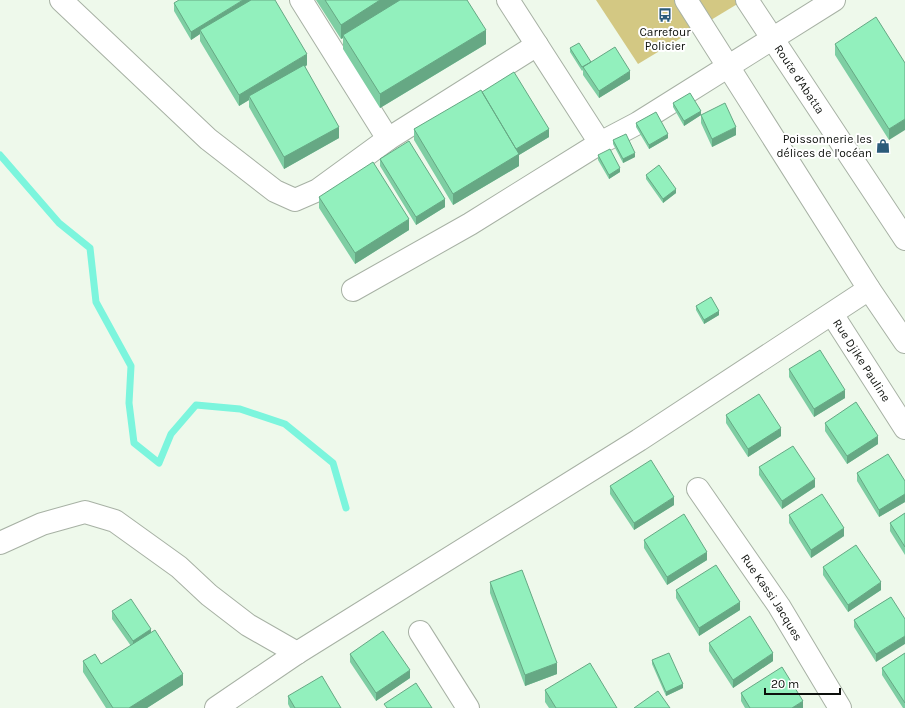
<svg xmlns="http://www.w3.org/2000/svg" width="905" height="708" font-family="Karla,sans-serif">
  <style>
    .green { fill: #d3c883 }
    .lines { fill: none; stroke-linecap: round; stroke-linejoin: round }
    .stream { stroke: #7cf5dd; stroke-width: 7 }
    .minor-casing { stroke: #a7b1a4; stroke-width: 24 }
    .tertiary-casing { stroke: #a7b1a4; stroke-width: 24 }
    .minor { stroke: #fff; stroke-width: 22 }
    .tertiary { stroke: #fff; stroke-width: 22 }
    .wall { fill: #7ecea3 }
    .shaded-wall { fill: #66a884 }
    .building { fill: #92f0bd; stroke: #66a884 }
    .labels { text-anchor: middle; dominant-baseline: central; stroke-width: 4; stroke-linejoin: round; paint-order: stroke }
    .poi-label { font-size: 12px; fill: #0d100c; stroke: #fff }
    .street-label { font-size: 12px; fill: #0d100c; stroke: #fff }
  </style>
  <rect width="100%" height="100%" fill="#eef9eb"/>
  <path class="green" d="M596,0h148l-106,64z"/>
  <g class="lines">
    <path class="stream" d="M0,155l59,68 31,25 6,54 35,64 -2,37 5,40 25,20 12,-29 25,-29 44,4 45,15 48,39 13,45"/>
    <defs>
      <g id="minor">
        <path d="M61,0l147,139 67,52 20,9 23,-10 70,-51 149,-94"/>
        <path d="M301,0l87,139"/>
        <path d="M508,0l92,143"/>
        <path d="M353,290l117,-66 130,-81 38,-20 196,-123"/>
        <path id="s1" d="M832,314l73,114"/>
        <path id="s2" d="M698,489l81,117 61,102"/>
        <path d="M0,543l42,-19 43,-12 30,9 64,46 30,28 39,30 49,28"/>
        <path d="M420,632l48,76"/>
        <path d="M216,708l81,-55 342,-213 230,-151"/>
      </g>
      <g id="tertiary">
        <path d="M686,0l183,289 36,53"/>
        <path id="s3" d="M747,0l158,239"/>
      </g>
    </defs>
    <use href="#minor" class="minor-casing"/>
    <use href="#tertiary" class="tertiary-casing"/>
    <use href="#minor" class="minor"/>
    <use href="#tertiary" class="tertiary"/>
  </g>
  <path class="wall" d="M316,0h151l19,44 -106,64 -37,-59v-11l-2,1z
    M174,3l133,62 -2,2 34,71 -55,31 -35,-62v-7l-10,6 -39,-65v-7l-9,6 -17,-29z
    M835,44l70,19 -16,77 -54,-85z
    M570,48l21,14 39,17 -31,19 -16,-23v-5l-1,1 -12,-19z
    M482,92l67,45 -30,18v11l-66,39 -39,-65v-11z
    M673,103l28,12 35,20 -24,12 -11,-24v-8l-17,11 -11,-19z
    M636,123l32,15 -19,11 -13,-22z
    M613,140l22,17 -12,6 -10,-19z
    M598,155l22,17 -11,7 -11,-19z
    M380,159l65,48 -29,18 -36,-59z
    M646,175l30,18 -13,10 -17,-24z
    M319,197l90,33 -54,34 -36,-56z
    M696,306l23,9 -15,9 -8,-14z
    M789,369l56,29 -31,19 -25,-40z
    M726,415l55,21 -33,21 -22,-34z
    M825,423l53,21 -31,20 -22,-33z
    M759,467l56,20 -33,22 -23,-34z
    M857,473l48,8v21l-26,15 -22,-36z
    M610,486l64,19 -40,25 -24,-36z
    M905,513v42l-15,-24v-8z
    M789,515l55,21 -33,22 -22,-35z
    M644,540l63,20 -40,25 -23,-37z
    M823,567l58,23 -33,22 -25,-37z
    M490,582l67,92 -32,12 -35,-93z
    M676,590l64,20 -41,26 -23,-38z
    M891,597l-15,65 -22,-35v-7z
    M112,611l39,22 32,52 -36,23h-41l-23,-36v-11l18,3 30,-18 -19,-27z
    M709,643l64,18 -40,27 -24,-37z
    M905,653v55h-2l-21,-33v-7z
    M350,654l60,24 -34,23 -26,-39z
    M652,660l31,28 -17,8 -14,-32z
    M545,690l72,18h-68l-4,-6z
    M741,693l62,15h-58l-4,-7z
    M288,696l53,12h-51l-2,-4z"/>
  <path class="shaded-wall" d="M243,0h13l-56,30v4l-9,6v-8z
    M380,0h23l-60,35v3l-2,1v-14z
    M486,30v14l-106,64v-14z
    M307,54v11l-56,34 -2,-3v4l-10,6v-11z
    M630,71v8l-31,19v-7z
    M701,111v4l-17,11v-5z
    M905,119v11l-16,10v-11z
    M339,127v11l-55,31v-12z
    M736,127v8l-24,12v-8z
    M549,129v8l-30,18v11l-66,39v-11l63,-45z
    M668,134v4l-19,11v-4z
    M635,153v4l-12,6v-4z
    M620,168v4l-11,7v-4z
    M676,189v4l-13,10v-4z
    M445,199v8l-29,18v-8z
    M409,219v11l-54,34v-11z
    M719,311v4l-15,9v-4z
    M845,390v8l-31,19v-8z
    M781,428v8l-33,21v-8z
    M878,436v8l-31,20v-8z
    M815,479v8l-33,22v-8z
    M905,494v8l-26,15v-7z
    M674,497v8l-40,25v-7z
    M844,528v8l-33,22v-8z
    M707,552v8l-40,25v-8z
    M881,582v8l-33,22v-7z
    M740,602v8l-41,26v-8z
    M151,629v8l-18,12v-8z
    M905,636v8l-29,18v-8z
    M773,653v8l-40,27v-8z
    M557,663v11l-32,12v-11z
    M410,670v8l-34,23v-8z
    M183,674v11l-36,23h-18z
    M683,684v4l-17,8v-4z
    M803,701v7h-11z"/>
  <path class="building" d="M179,0h64l-52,32 -17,-29z
    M251,0h24l32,54 -68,41 -39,-65z
    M325,0h55l-39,25z
    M400,0h67l19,30 -106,64 -37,-59z
    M876,17l29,46v56l-16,10 -54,-85z
    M579,43l12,19 -9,5 -12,-19z
    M615,47l15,24 -31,20 -16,-24z
    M304,65l35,62 -55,30 -35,-61z
    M514,72l35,57 -33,20 -34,-57z
    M481,90l38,64 -66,40 -39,-65z
    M690,93l11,18 -17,10 -11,-18z
    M725,103l11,24 -24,12 -11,-24z
    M656,112l12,22 -19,11 -13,-22z
    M626,134l9,19 -12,6 -10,-19z
    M409,141l36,58 -29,18 -36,-58z
    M610,149l10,19 -11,7 -11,-20z
    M373,162l36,57 -54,34 -36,-56z
    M659,165l17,24 -13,10 -17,-24z
    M711,297l8,14 -15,9 -8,-14z
    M820,350l25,40 -31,19 -25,-40z
    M759,394l22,34 -33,21 -22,-34z
    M856,402l22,34 -31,20 -22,-33z
    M793,446l22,33 -33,22 -23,-34z
    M888,454l17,27v13l-26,16 -22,-37z
    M651,460l23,37 -40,26 -24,-37z
    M822,494l22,34 -33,22 -22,-35z
    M905,513v34l-15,-24z
    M684,514l23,38 -40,25 -23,-37z
    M856,545l25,37 -33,23 -25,-38z
    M716,565l24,37 -41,26 -23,-38z
    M522,570l35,93 -32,12 -35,-93z
    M891,597l14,22v17l-29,18 -22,-34z
    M131,599l20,30 -18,12 -21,-30z
    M750,616l23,37 -40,27 -24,-37z
    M155,630l28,44 -54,34h-16l-30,-47 12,-7 6,10z
    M383,631l27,39 -34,23 -26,-39z
    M669,653l14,31 -17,8 -14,-32z
    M905,653v50l-23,-35z
    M590,663l27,45h-61l-11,-18z
    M782,667l21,34 -11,7h-42l-9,-15z
    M322,676l19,32h-46l-7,-12z
    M416,683l16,25h-45l-3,-4z
    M658,691l12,17h-36z"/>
  <defs>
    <symbol id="bus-bare" viewBox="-9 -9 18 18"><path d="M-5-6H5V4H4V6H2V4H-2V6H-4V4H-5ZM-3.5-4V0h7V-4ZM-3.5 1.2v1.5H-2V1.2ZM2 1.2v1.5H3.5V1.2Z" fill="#2b5b7a" stroke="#fff" stroke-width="2.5" paint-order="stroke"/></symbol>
    <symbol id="shop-bare" viewBox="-9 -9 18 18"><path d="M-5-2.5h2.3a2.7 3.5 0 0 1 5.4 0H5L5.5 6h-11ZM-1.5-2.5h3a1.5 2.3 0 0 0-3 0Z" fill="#2b5b7a" stroke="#fff" stroke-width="2.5" paint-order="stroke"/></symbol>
  </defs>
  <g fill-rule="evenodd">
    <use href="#bus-bare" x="655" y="5" width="20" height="20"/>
    <use href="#shop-bare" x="873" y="136" width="20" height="20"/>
  </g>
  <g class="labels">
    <g class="poi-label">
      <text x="665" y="32">Carrefour<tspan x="665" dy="14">Policier</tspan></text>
      <text x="872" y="139" text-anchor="end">Poissonnerie les<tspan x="872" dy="14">délices de l'océan</tspan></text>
    </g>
    <g class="street-label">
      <text stroke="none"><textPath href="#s3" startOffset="95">Route d'Abatta</textPath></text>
      <text stroke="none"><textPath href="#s1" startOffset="55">Rue Djike Pauline</textPath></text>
      <text stroke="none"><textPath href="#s2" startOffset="131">Rue Kassi Jacques</textPath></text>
    </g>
  </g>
  <path d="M765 688v6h75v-6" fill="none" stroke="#0d100c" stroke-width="2"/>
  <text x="771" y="688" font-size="12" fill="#0d100c" stroke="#ffffff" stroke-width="3" paint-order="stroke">20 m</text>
</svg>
